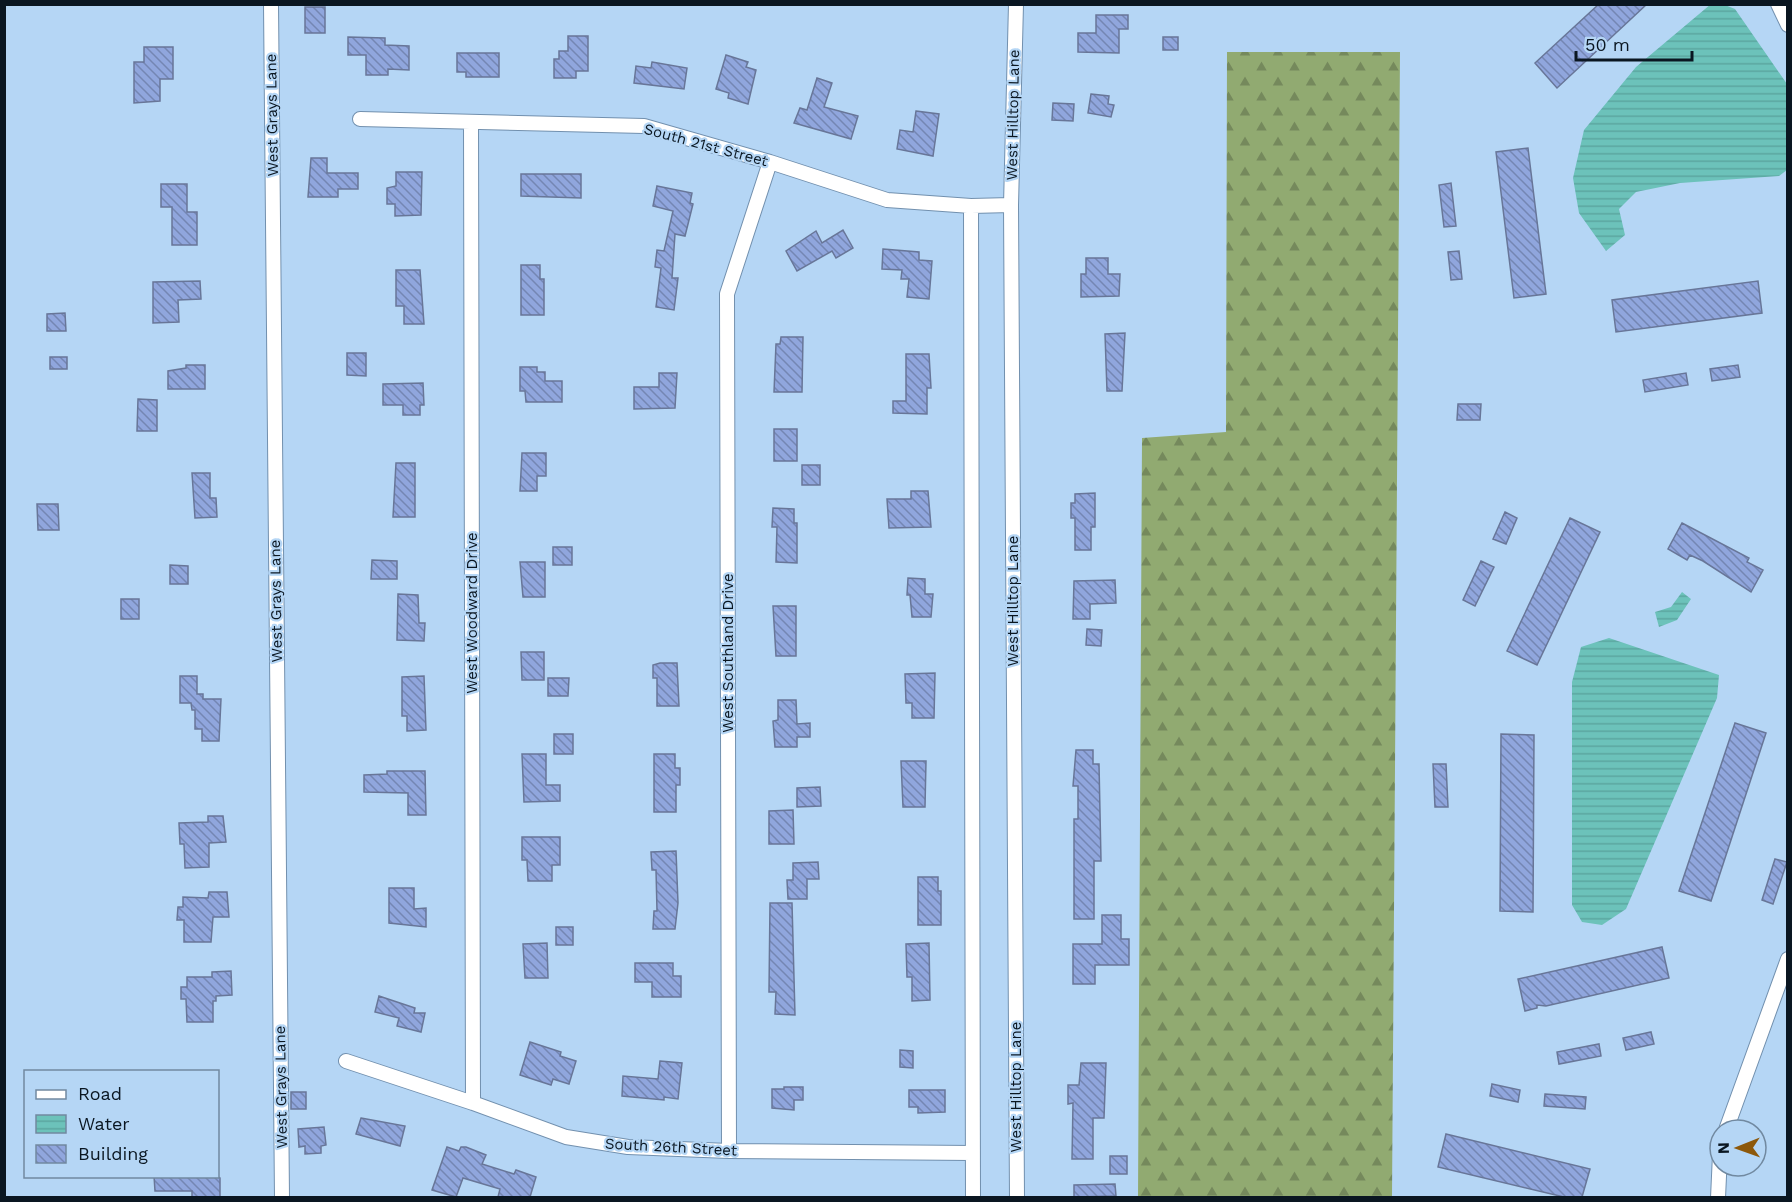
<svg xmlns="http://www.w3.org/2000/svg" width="1792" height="1202" font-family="'Work Sans',sans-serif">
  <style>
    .forest { fill: url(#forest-firs) }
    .water { fill: url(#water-rules) }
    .building { fill: url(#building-back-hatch); stroke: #687698; stroke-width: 1.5 }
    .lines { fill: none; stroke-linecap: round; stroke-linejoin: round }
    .street-casing { stroke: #7290ae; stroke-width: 16 }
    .street { stroke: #fff; stroke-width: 14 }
    .labels { text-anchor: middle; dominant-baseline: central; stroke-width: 4.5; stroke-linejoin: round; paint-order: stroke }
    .street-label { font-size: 15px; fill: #0a1621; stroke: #b5d6f5 }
  </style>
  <defs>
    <pattern id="forest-firs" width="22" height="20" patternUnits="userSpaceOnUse" patternTransform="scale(1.5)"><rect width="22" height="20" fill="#91aa71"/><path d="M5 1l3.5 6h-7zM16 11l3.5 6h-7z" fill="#75895c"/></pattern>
    <pattern id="water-rules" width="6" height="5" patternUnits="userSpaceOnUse" patternTransform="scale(1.5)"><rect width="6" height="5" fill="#6cc2ba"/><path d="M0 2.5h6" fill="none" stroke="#5ca6a0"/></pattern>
    <pattern id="building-back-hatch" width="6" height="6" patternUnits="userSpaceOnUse" patternTransform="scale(1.5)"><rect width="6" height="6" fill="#90a6dd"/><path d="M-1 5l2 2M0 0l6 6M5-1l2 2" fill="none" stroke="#7486b3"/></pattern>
  </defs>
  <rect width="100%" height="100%" fill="#b5d6f5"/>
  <path class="forest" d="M1227,52h173l-8,1145h-254l4,-759 84,-6z"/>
  <path class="water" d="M1711,4l14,1 10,4 52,75v86l-8,6 -99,7 -44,9 -17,17 6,26 -19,16 -27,-38 -6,-35 11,-48 52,-63z
    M1682,592l9,7 -14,21 -18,7 -4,-15 16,-5z
    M1609,638l110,37 -2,23 -91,211 -24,16 -20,-3 -10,-17v-223l9,-35z"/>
  <path class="building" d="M1599,4h48l-90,84 -22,-25z
    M305,7h20v26h-20z
    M1096,15h32v14h-9v24l-41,-1v-19h18z
    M568,36h20v35h-12v7h-22v-19h5v-8h9z
    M348,37l37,1v7l24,1v24l-21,-1v6h-22v-20h-18z
    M1163,37h15v13h-15z
    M144,47h29v32h-13v22l-26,2v-41h10z
    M457,53h42v24h-33v-5h-9z
    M726,55l22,7 -2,5 10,3 -8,34 -20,-6 1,-5 -13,-4z
    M652,62l35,6 -3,21 -50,-6 2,-17 15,2z
    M817,78l15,5 -8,24 34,9 -7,23 -57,-16 6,-15 7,2z
    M1091,94l18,2 -1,8 6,1 -3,12 -23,-4z
    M1053,103l21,1 -1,17 -21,-1z
    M916,111l23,3 -6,42 -36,-7 3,-19 13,2z
    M1528,148l18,146 -32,4 -18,-146z
    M311,158h16v15h31v16h-20v8h-30z
    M396,172h26l-1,43 -26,1v-12h-8v-16l9,-2z
    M521,174h60v24l-60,-2z
    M1451,183l5,43 -12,1 -5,-42z
    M161,184h26v28h10v33h-25v-38h-11z
    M657,186l35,7 -2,10 3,1 -8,32 -10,-2 -3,44h6l-4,32 -18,-3 5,-39 -6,-1 2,-17 7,1 9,-40 -20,-5z
    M843,230l10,18 -17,10 -4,-7 -35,20 -11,-20 30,-20 6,12z
    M883,249l36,3v8l13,1 -3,38 -22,-2 2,-18h-8l1,-9 -20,-1z
    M1459,251l3,28 -11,1 -3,-28z
    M1086,258h22v16h12l-1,22 -38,1v-23h5z
    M521,265h19v14h4v36h-23z
    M396,270h24l4,54h-20v-18h-8z
    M200,281l1,18 -23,1 1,22 -26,1v-41z
    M1758,281l4,32 -146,19 -4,-32z
    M65,313l1,18h-19v-17z
    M1125,333l-3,58h-15l-2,-57z
    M781,337h22l-1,55h-28l2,-48h4z
    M347,353h19v23l-19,-1z
    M906,354h23l2,34h-4v26l-34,-1v-12h13z
    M50,357h17v12h-17z
    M186,365h19v24h-37v-18l18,-3z
    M1738,365l2,12 -28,4 -2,-12z
    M520,367h17v5h8v9h17v21h-36l-1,-11h-5z
    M659,373h18l-2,35 -41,1v-22h25z
    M1686,373l2,12 -43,7 -2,-12z
    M423,383l1,22h-4v10h-17v-10h-20v-21z
    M138,399l19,1v31h-20z
    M1458,404h23l-1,16h-23z
    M774,429h23v32h-23z
    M522,453h24v23h-9v15h-17z
    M396,463h19v54h-22z
    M802,465h18v20h-18z
    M192,473h18v25h6l1,19 -22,1z
    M911,491h17l3,36 -42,1 -2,-29h24z
    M1095,493v34h-4v23h-16v-32h-4v-15h4v-9z
    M37,504h21l1,26h-21z
    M773,508l21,1v14h3v40l-21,-1 1,-35h-5z
    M1505,512l12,6 -11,26 -13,-5z
    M1570,518l30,14 -63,133 -30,-14z
    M1682,523l67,35 -2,4 16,8 -12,22 -48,-31 -13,-6 -3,5 -19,-11z
    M553,547h19v18h-19z
    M372,560l25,1v18h-26z
    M1481,561l13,6 -19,39 -12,-6z
    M520,562h25v35h-22z
    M170,565l18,1v18h-18z
    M908,578l17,1v15h8l-2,23h-19l-2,-22h-3z
    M1115,580l1,23 -26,1v15h-17l1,-38z
    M398,594l20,1 1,28h6l-1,18 -27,-1z
    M121,599h18v20h-18z
    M773,606h23v50h-20z
    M1087,629l15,1 -1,16 -15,-1z
    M521,652h23v28h-22z
    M660,663h17l2,43h-22v-28h-4v-13z
    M935,673l-1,45h-22v-15h-6l-1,-29z
    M180,676h17v18h6v5h18l-2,42h-17v-12h-7v-19h-3l-1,-7h-11z
    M424,676l2,54 -19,1v-15h-5v-39z
    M548,678h21l-1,18h-20z
    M778,700h18l1,24 13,-1v14h-13v10h-22l-2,-26 5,-1z
    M1735,723l31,10 -55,168 -32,-10z
    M554,734h19v20h-19z
    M1501,734l33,1 -1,177 -33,-1z
    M1076,750h17v14h6l2,97h-7v58h-20v-100h4v-33h-5z
    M522,754h24v31h14v16l-36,1z
    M654,754h21v14h5v17h-4v27h-22z
    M901,761h25l-1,46h-22z
    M1433,764h13l2,43h-13z
    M387,771h38l1,44h-18v-22l-44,-1v-17l23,-1z
    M820,787l1,19 -24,1v-19z
    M793,810l1,34h-25v-33z
    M208,816h15l3,26 -17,1v24l-24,1 -1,-24h-4l-1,-21 29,-1z
    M522,837h38v28h-8v16h-24l-1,-21h-5z
    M676,851l2,52 -3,26h-22l1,-18h3l-1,-41h-4l-1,-18z
    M1775,859l12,3 -14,42 -11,-4z
    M818,862l1,17h-12v20h-19l-1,-19h6v-17z
    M918,877h20v14h3v34h-23z
    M389,888h25v21l12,-1v19l-37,-4z
    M209,892h18l2,25h-16l-2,25h-27v-22h-7l1,-13h5v-10l25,1z
    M770,903h22l3,112 -20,-1 1,-22h-7z
    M1102,915h19v24h8v26h-34v19h-22v-40h29z
    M556,927h17v18h-17z
    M547,943l1,35h-23l-2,-34z
    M929,943l1,57 -18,1v-24h-5l-1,-33z
    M1662,947l7,31 -123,28 -9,-1v3l-12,3 -7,-32z
    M635,963h38v13h8v21h-29v-15h-17z
    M231,971l1,24 -16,1v5h-3v21h-26l-1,-23h-5v-12h6v-10h25v-5z
    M379,996l36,12 -1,5h11l-4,19 -24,-6 2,-8 -24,-6z
    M1651,1032l3,12 -28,6 -3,-12z
    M530,1042l31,10 -1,4 16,5 -7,23 -16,-5 -2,6 -31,-10z
    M1599,1044l2,12 -42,8 -2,-12z
    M900,1050l13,1v17l-13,-1z
    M660,1061l22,2 -4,36 -14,-2v3l-42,-4 1,-20 35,3z
    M1081,1063h25l-2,55h-11v41h-21l1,-56 -5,1v-19h11z
    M1492,1084l28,6 -2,12 -28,-6z
    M784,1087h19v13h-9v10l-22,-2v-19h12z
    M909,1090h36v22l-27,1v-6h-9z
    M291,1092h15v17h-15z
    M1545,1094l41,3 -1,12 -41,-3z
    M361,1118l44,8 -5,20 -44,-12z
    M324,1127l2,18 -5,1v7l-16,1v-8l-6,1 -1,-18z
    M1446,1134l144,35 -8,28h-18l-126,-30z
    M447,1147l12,4 2,-4h5l20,8 -4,9 32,10 2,-4 20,7 -6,20h-32l2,-8 -37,-11 -7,19 -24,-7z
    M1110,1156h17v18h-17z
    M154,1176h62l4,2v19h-28v-6h-37z
    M1115,1184l1,12 -42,1v-12z"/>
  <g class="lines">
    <defs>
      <path id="street" d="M271,4l11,1194
        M1016,4l-5,201 6,993
        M1778,4l10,21
        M360,119l284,7 126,36 117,38 84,6 40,-1
        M471,123l2,980
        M971,206l2,992
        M346,1061l127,42 93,34 62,10 101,4 243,2
        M1726,1130l62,-171
        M729,1151l-2,-857 43,-132
        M1718,1198l2,-44"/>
    </defs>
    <use href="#street" class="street-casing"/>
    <use href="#street" class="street"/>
  </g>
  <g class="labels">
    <g class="street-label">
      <text transform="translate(272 115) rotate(-91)">West Grays Lane</text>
      <text transform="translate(1013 115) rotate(-89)">West Hilltop Lane</text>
      <text transform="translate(706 145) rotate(15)">South 21st Street</text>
      <text transform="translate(276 601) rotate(-91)">West Grays Lane</text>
      <text transform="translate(1013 601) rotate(-90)">West Hilltop Lane</text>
      <text transform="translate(472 613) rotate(-90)">West Woodward Drive</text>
      <text transform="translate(728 653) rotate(-90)">West Southland Drive</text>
      <text transform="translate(281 1087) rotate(-91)">West Grays Lane</text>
      <text transform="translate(1016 1087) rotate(-90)">West Hilltop Lane</text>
      <text transform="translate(671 1147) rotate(3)">South 26th Street</text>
    </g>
  </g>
  <rect width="1792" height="1202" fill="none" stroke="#0a1621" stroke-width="12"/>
  <rect x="24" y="1070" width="195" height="108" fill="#b5d6f5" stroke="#7189a0" stroke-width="1.5"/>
  <rect x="36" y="1090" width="30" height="9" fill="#ffffff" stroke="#7189a0" stroke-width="1.5"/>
  <text x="78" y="1100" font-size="18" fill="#0a1621">Road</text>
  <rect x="36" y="1115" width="30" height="18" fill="url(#water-rules)" stroke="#7189a0" stroke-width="1.5"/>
  <text x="78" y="1130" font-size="18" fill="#0a1621">Water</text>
  <rect x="36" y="1145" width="30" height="18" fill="url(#building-back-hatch)" stroke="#7189a0" stroke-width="1.5"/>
  <text x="78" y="1160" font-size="18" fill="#0a1621">Building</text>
  <g transform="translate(1738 1148) rotate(269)"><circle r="28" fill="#b5d6f5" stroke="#7189a0" stroke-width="1.5"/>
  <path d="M0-4.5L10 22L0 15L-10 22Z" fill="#8d580a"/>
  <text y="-9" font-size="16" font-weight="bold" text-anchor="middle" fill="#0a1621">N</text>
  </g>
  <path d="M1576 51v9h116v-9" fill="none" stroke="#0a1621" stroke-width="3"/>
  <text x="1585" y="51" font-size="18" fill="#0a1621" stroke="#b5d6f5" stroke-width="4.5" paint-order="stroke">50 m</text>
</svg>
